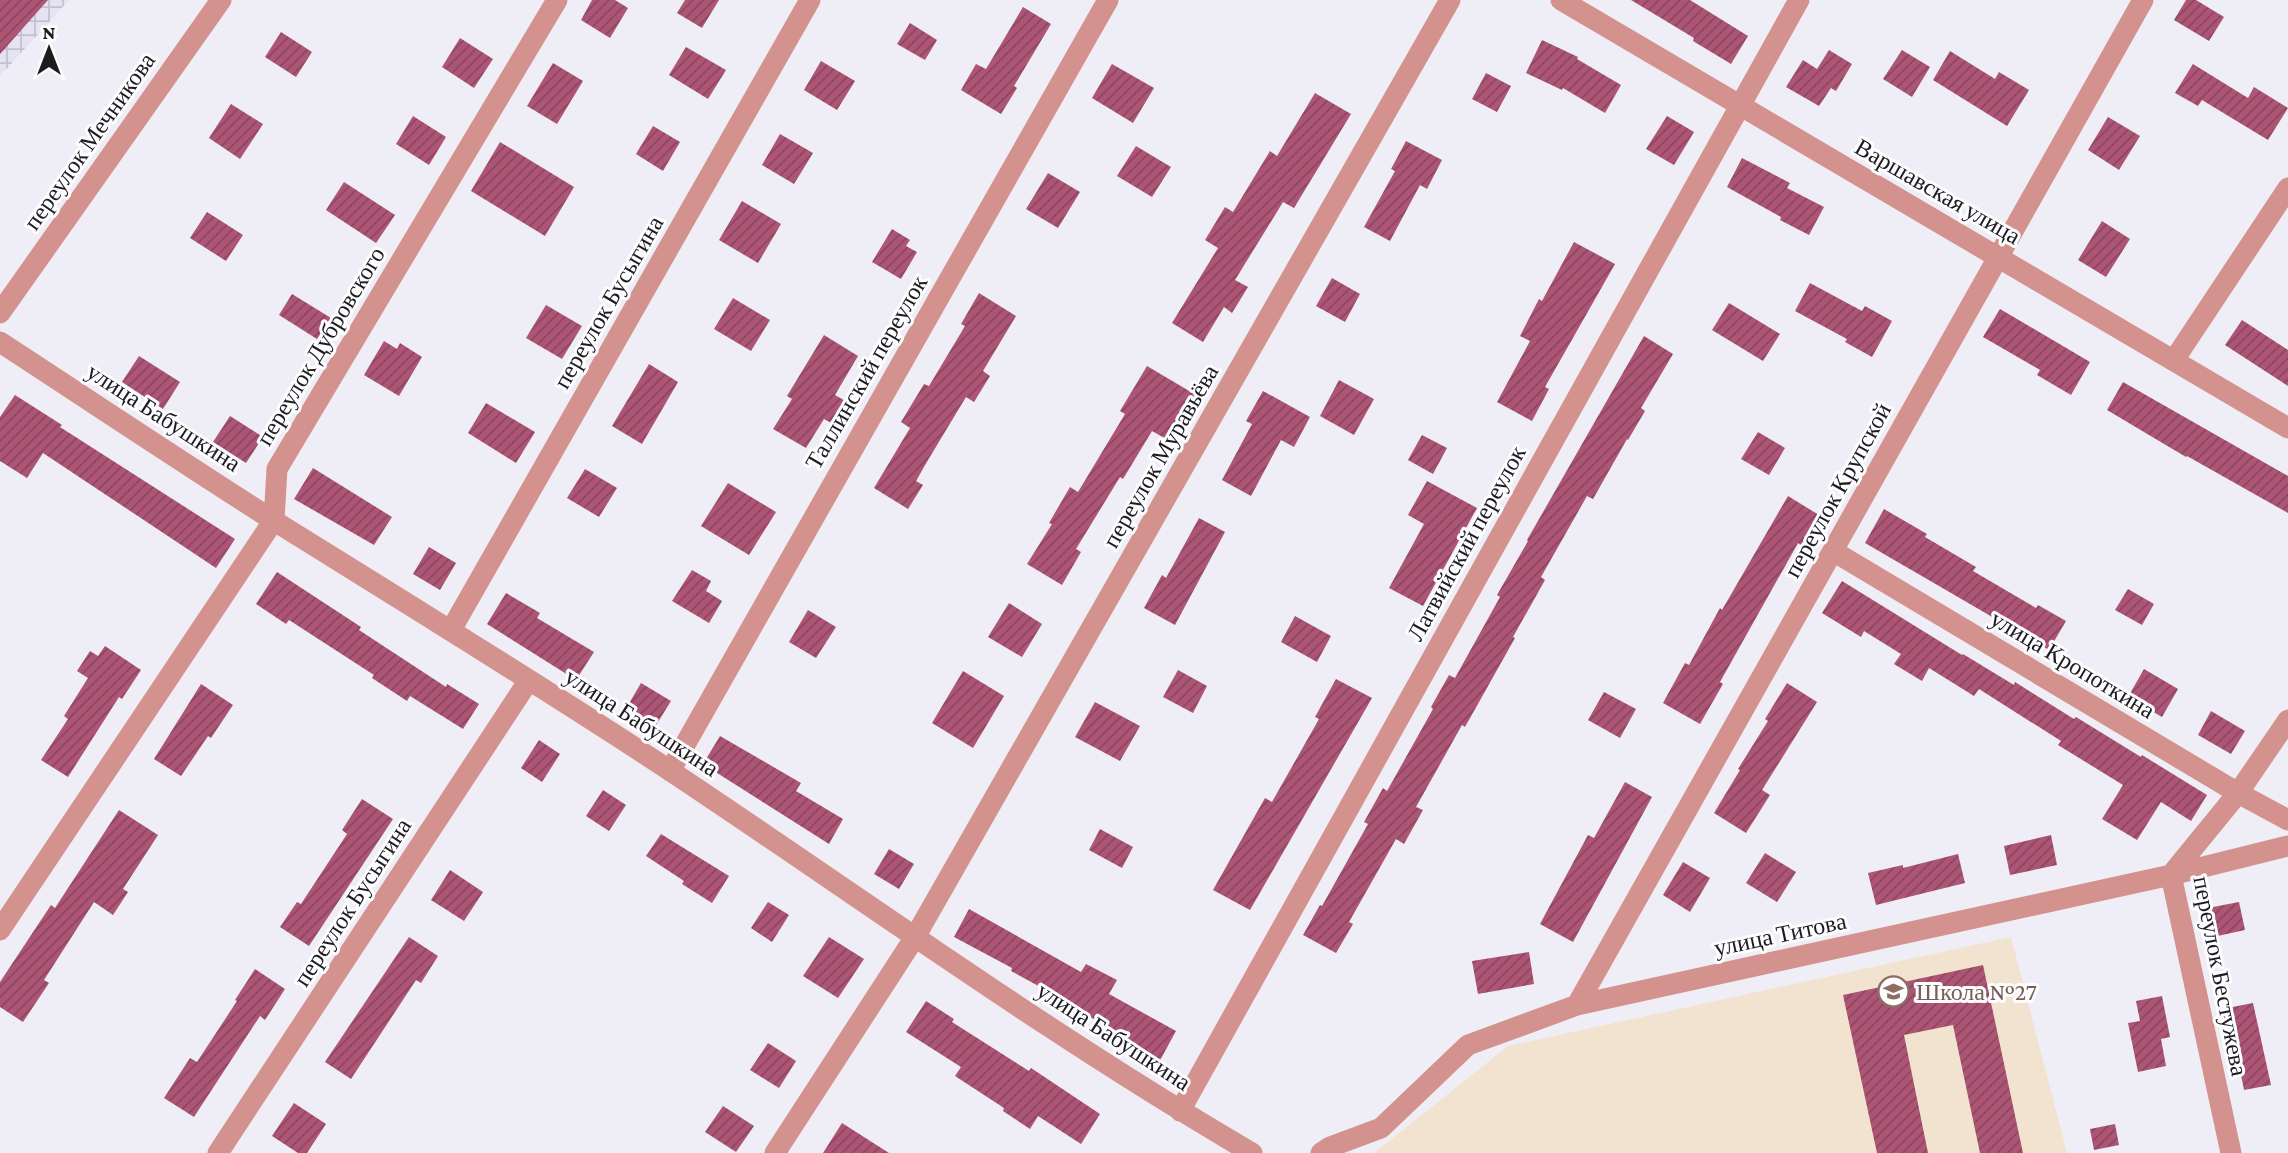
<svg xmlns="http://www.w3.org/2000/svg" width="2288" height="1153" font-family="'Crimson Pro',serif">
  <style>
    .industrial { fill: url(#industrial-grid) }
    .education { fill: #f1e3d0 }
    .building { fill: url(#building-hatch) }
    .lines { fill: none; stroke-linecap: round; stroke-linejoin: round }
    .minor { stroke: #d4928f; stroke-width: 21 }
    .labels { text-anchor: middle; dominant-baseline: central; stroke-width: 6; stroke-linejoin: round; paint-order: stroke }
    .street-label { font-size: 24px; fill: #1c1c1e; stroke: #fdfcfe }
    .education-label { font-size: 24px; fill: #785e54; stroke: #fdfcfe; text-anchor: start }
  </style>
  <defs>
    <pattern id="industrial-grid" width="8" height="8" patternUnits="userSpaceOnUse" patternTransform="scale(1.75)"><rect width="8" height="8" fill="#e5e2f1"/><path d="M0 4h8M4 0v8" fill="none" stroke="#c4c1ce"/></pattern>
    <pattern id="building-hatch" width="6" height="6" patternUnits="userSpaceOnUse" patternTransform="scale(1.75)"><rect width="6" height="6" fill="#ad5574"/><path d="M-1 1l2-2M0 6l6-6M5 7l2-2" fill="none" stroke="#8c465f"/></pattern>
  </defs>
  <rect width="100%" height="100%" fill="#efeef6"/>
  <path class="industrial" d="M0,0h69l-69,76z"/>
  <path class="education" d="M2011,937l56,216h-693l134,-107z"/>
  <path class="building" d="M0,0h48l-48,54z
    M592,0h23l13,8 -18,30 -29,-18z
    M685,0h34l-17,28 -25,-15z
    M1631,0h59l58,36 -17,28 -38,-23 1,-3z
    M2186,0h10l28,17 -15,24 -35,-21z
    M1023,7l28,17 -37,62 3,2 -16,26 -40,-24 15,-26 10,5z
    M910,23l27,17 -12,20 -28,-16z
    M281,32l31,20 -16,25 -31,-20z
    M460,38l33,21 -19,29 -32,-21z
    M1542,40l36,17 -1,2 44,26 -16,28 -42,-25 -1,2 -36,-17z
    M686,47l40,23 -18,29 -39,-24z
    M1829,50l23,14 -16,27 -5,-3 -12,18 -33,-19 17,-27 14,9z
    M1902,50l28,17 -18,30 -29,-18z
    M1950,51l45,28 4,-7 30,18 -22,36 -74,-46z
    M821,61l34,20 -18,29 -33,-20z
    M553,63l30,18 -26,43 -30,-18z
    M1112,64l42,24 -21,35 -41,-25z
    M2193,64l55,34 6,-11 34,21 -20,32 -66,-40 -4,6 -23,-13z
    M1486,73l25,13 -14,26 -25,-13z
    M1315,93l36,21 -57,94 -11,-6 -48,78 13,7 -16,26 -8,-6 -21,35 -31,-19 46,-75 -13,-8 20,-33 8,5 37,-61 7,5z
    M231,104l32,20 -23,35 -31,-21z
    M413,116l33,21 -17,28 -33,-21z
    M1667,116l27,16 -20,33 -28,-16z
    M2108,117l32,19 -21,34 -31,-20z
    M653,126l27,16 -17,29 -27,-17z
    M780,134l33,19 -19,31 -32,-19z
    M1406,141l36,19 -15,29 -7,-4 -30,56 -26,-14 31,-56 -4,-2z
    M500,142l74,45 -29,49 -74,-45z
    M1136,146l35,21 -19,30 -35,-21z
    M1742,158l48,25 -3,5 37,19 -15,28 -29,-15 1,-3 -54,-30z
    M1048,173l32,19 -22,36 -32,-19z
    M344,182l51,33 -19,28 -50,-33z
    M742,201l39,23 -23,39 -39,-23z
    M207,212l36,23 -17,26 -36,-23z
    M2102,221l28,18 -24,38 -28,-17z
    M892,229l18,11 -4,6 11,6 -16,27 -29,-17z
    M1574,242l41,22 -70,123 4,2 -17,32 -35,-19 33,-61 -10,-5 19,-37 3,2z
    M1332,278l28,16 -15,28 -29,-16z
    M1810,283l52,28 3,-5 27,15 -20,36 -27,-15 2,-3 -52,-28z
    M979,293l37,23 -33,55 7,5 -16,26 -8,-5 -38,63 -12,21 7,4 -15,24 -34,-21 36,-60 -9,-6 23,-38 5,2 36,-60 -4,-2z
    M292,294l39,24 -14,21 -38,-24z
    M733,298l37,22 -19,31 -37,-22z
    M1729,303l51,31 -17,27 -51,-31z
    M546,305l36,21 -20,33 -36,-21z
    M2000,309l90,53 -19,33 -34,-20 3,-5 -57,-33z
    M2242,320l46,30v36l-63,-41z
    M824,335l34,21 -23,39 14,8 -14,22 -11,-6 -18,29 -33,-19 19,-30 -5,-3z
    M1644,336l29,18 -32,54 4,3 -17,29 -1,-1 -34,60 -6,-3 -46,81 4,3 -32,57 2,1 -50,89 -3,-2 -46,82 7,3 -19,34 -8,-5 -47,83 4,2 -17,29 -33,-18 17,-30 2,1 46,-82 -4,-2 19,-34 4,3 46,-82 -2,-2 18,-32 6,3 45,-81 -3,-2 31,-54 -1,-1z
    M384,341l13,8 3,-6 22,14 -23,39 -35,-21z
    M139,356l41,26 -17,27 -41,-27z
    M649,364l29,18 -36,62 -30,-18z
    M1147,366l49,29 -28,45 -16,-9 -29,48 -3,-2 -44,72 5,3 -19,33 -35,-21 25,-40 -3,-1 21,-36 8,5 47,-78 -5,-3z
    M1339,380l35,19 -20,36 -34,-19z
    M2123,382l165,94v37l-101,-57 -1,1 -79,-47z
    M1263,391l47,26 -16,30 -13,-7 -30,56 -29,-16 30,-56 -6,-3z
    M15,395l47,30 -2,2 175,112 -19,29 -173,-115 -16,25 -27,-17v-44z
    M486,403l49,29 -19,31 -48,-30z
    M230,416l33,21 -17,26 -33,-21z
    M1758,432l27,16 -16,27 -28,-16z
    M1422,435l25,13 -14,26 -25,-14z
    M313,468l79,49 -18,28 -80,-46z
    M585,469l32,19 -18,29 -32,-19z
    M1427,481l50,27 -54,98 -34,-18 35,-64 -16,-9z
    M728,483l48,29 -27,43 -48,-29z
    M1788,496l31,19 -18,30 -3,-2 -78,139 3,2 -23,40 -37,-21 22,-40 4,2 31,-57 2,2z
    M1884,509l43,25 -2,3 51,30 -3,4 63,37 2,-3 28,16 -17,29 -184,-107z
    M1199,518l26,14 -50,93 -31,-17 18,-33 4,3z
    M429,547l27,16 -16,27 -27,-16z
    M692,570l19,11 -5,10 16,10 -13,22 -37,-22z
    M277,572l84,55 -2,3 87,57 1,-3 32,20 -16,25 -53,-33 -3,5 -35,-23 2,-3 -85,-55 -3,4 -30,-20z
    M1842,581l120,74 1,-1 51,31 1,-3 59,37 2,-2 65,40 1,-2 65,40 -16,26 -30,-19 -24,38 -35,-21 21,-34 -65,-40 3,-4 -82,-52 -5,7 -45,-28 -7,13 -28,-17 7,-10 -37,-23 -3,6 -39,-24z
    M2128,589l26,15 -12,21 -27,-15z
    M506,593l34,20 -3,5 57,34 -18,28 -89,-56z
    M1009,603l33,21 -20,33 -34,-20z
    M808,610l28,17 -20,31 -27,-16z
    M1295,616l36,20 -14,26 -36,-20z
    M105,646l36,24 -19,29 -3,-2 -51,80 -27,-17 27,-41 -4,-3 24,-38 -11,-7 13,-20 8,5z
    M2144,669l34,20 -16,28 -34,-20z
    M1178,670l29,16 -14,27 -30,-16z
    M963,671l41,25 -31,52 -41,-25z
    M1336,679l36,19 -122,212 -37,-20 52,-92 7,4 47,-83 -4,-2z
    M641,683l30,18 -18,29 -29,-18z
    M1787,683l30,19 -55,88 8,5 -24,38 -32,-20 26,-43 -2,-1 30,-48 -3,-2z
    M201,684l32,21 -22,33 -3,-2 -27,40 -27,-17z
    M1604,692l32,17 -16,29 -32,-18z
    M1095,702l45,24 -20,35 -45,-24z
    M2211,711l34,20 -14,23 -33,-19z
    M720,736l81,47 -5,8 47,28 -14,25 -126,-80z
    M539,740l21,14 -18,28 -21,-14z
    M1625,782l27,15 -79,145 -33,-18 48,-89 6,3z
    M603,790l23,15 -17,26 -23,-15z
    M362,799l31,20 -84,127 -29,-19 17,-25 4,2 46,-70 -5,-4z
    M119,810l39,25 -35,54 5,3 -15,23 -19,-13 -50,78 5,3 -26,39 -23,-15v-25l51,-77 4,3z
    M1100,829l33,18 -11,21 -33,-18z
    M661,834l68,42 -17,27 -30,-19 2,-3 -38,-25z
    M2051,835l6,30 -47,10 -6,-29z
    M889,849l25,15 -15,25 -25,-15z
    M1765,853l31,19 -19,30 -31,-19z
    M1958,854l7,29 -89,22 -8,-32 35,-8v3z
    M1683,862l27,16 -20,34 -27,-17z
    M450,870l33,22 -19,29 -33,-21z
    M768,902l21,13 -17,27 -21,-14z
    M2239,902l6,28 -32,7 -5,-29z
    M969,909l112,63 5,-8 31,16 -8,14 67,37 -18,33 -38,-22 4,-7 -60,-32 2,-2 -55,-30 1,-3 -58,-31z
    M409,937l29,19 -17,27 -5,-3 -65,99 -26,-17z
    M829,937l35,22 -26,39 -35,-22z
    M1529,952l5,32 -56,10 -6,-33z
    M1983,965l40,188h-43l-27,-128 -49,10 24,118h-51l-34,-158z
    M255,969l30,20 -20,31 -5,-4 -66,101 -30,-19 26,-40 7,4 40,-61 -2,-1z
    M2162,996l8,41 -9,2 5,27 -28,6 -10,-49 12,-2 -4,-20z
    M926,1001l28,18 -2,3 77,49 2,-3 69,46 -19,30 -43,-28 -8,13 -27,-18 1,-3 -49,-32 6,-9 -55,-35z
    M2253,1003l18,82 -27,5 -11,-56 -5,1 -6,-26z
    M768,1043l28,18 -17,27 -29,-18z
    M294,1103l32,21 -19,29h-9l-26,-17z
    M723,1106l31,20 -18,26 -31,-20z
    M842,1123l47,30h-66z
    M2115,1124l4,21 -25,5 -4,-21z"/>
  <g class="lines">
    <path class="minor" d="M1561,0l727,428
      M0,313l221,-313
      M0,342c92,60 183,121 276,180 132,82 264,163 393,248 194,129 382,266 583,383
      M2174,360l114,-172
      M1833,551l405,242 50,27
      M451,630l359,-630
      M670,771l438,-771
      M0,930l274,-410 3,-51 280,-469
      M1577,1005l566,-1005
      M1180,1111l619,-1111
      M218,1153l311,-473
      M775,1153l140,-216 535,-937
      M1321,1153l9,-6 51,-19 87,-83 109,-40 594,-130 117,-29
      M2231,1153l-60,-278 67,-82 50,-73"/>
  </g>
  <defs>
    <symbol id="school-ring" viewBox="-11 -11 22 22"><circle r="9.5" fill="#fdfcfe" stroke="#8d6e63" stroke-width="1.5"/><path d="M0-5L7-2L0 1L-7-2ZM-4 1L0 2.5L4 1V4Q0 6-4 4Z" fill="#8d6e63"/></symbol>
  </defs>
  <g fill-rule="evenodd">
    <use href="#school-ring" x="1876" y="974" width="35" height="35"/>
  </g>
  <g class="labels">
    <g class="street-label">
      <text transform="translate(89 141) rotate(-55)">переулок Мечникова</text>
      <text transform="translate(1938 191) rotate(30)">Варшавская улица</text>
      <text transform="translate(608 302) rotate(-60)">переулок Бусыгина</text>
      <text transform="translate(320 346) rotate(-59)">переулок Дубровского</text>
      <text transform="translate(866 372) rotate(-60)">Таллинский переулок</text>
      <text transform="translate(164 417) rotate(33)">улица Бабушкина</text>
      <text transform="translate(1160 456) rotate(-60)">переулок Муравьёва</text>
      <text transform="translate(1837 490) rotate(-61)">переулок Крупской</text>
      <text transform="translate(1466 543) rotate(-61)">Латвийский переулок</text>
      <text transform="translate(2073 664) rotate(31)">улица Кропоткина</text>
      <text transform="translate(642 722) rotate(33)">улица Бабушкина</text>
      <text transform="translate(352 902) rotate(-57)">переулок Бусыгина</text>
      <text transform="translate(1780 934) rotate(-12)">улица Титова</text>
      <text transform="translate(2221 976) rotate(79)">переулок Бестужева</text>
      <text transform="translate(1114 1036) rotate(33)">улица Бабушкина</text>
    </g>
    <g class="education-label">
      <text x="1916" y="991">Школа №27</text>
    </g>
  </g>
  <g transform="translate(49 49)" stroke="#fdfcfe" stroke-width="5" paint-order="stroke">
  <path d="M0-5L12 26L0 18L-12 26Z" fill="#1c1c1e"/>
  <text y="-10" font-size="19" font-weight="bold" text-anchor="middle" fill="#1c1c1e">N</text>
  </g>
</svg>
